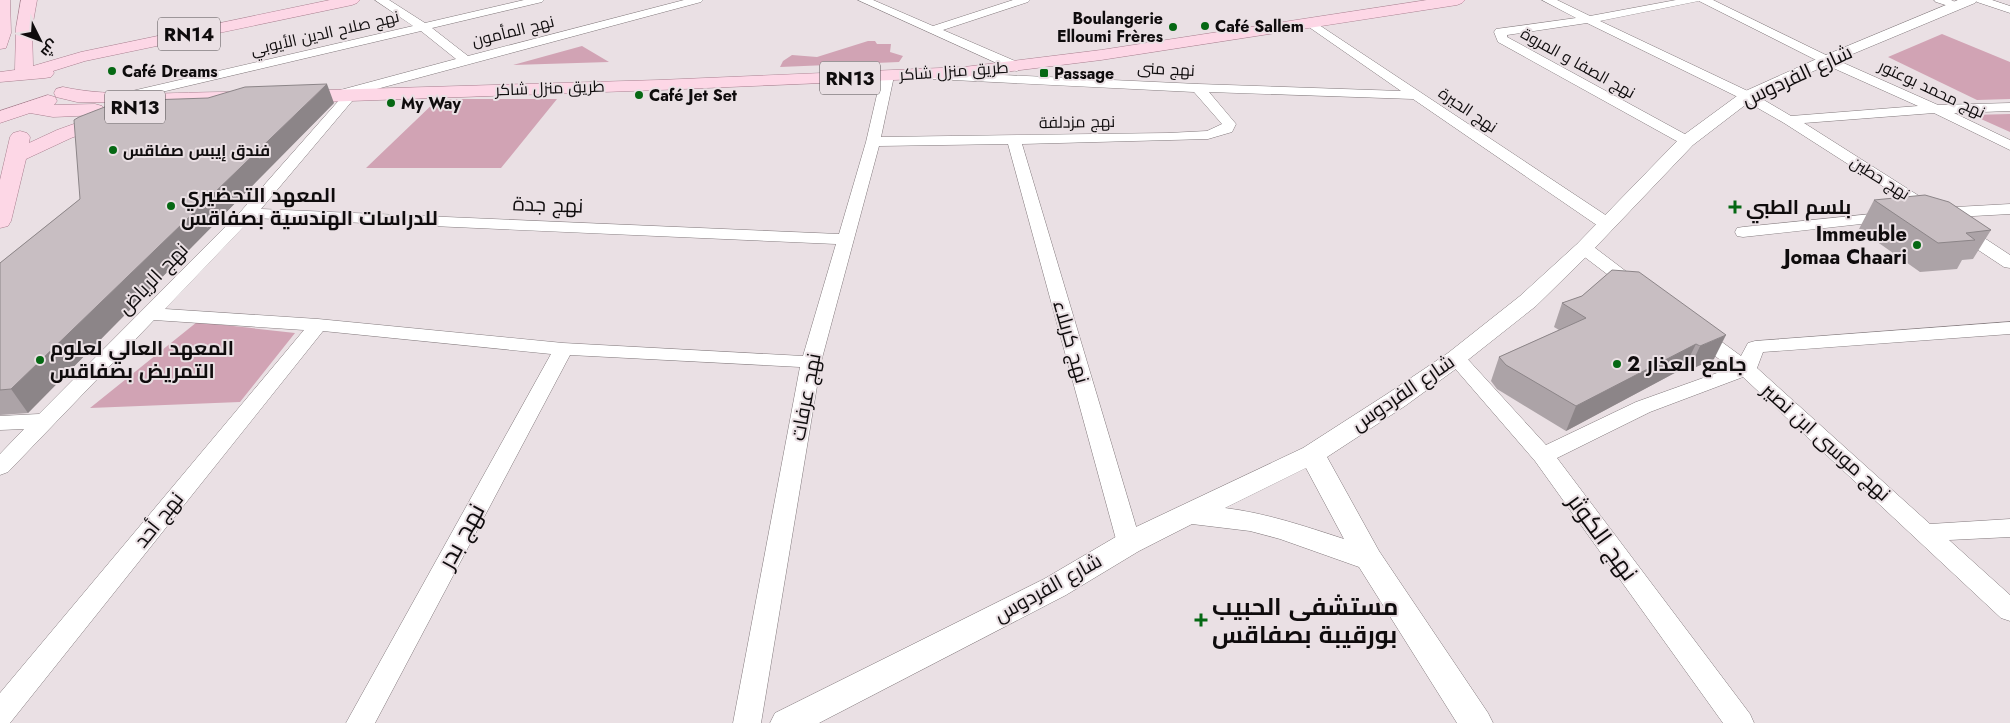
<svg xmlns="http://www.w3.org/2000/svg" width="2010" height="723" font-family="Jost,Cairo,sans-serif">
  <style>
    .green { fill: #d1a3b4 }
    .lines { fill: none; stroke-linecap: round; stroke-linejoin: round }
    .minor-casing { stroke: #82797c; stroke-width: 1 }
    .tertiary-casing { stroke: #82797c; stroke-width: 1 }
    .primary-casing { stroke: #a87f8f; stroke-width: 1 }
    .minor { fill: #fff; fill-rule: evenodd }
    .tertiary { fill: #fff; fill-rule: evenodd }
    .primary { fill: #fdd7e6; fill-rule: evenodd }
    .wall { fill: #aca3a7 }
    .shaded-wall { fill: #8c8588 }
    .building { fill: #c8bec2; stroke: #8c8588 }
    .poi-dot { fill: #056813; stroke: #eae0e4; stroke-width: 2 }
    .labels { text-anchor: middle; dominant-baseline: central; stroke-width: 4; stroke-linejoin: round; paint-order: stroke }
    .far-poi-label { font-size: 16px; font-weight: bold; fill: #0f0c0d; stroke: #eae0e4; text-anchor: start }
    .far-street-label { font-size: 16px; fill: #0f0c0d; stroke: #eae0e4 }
    .shield { fill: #eae0e4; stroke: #514c4e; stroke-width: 1 }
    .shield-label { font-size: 19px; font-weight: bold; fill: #0f0c0d }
    .street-label { font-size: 20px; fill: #0f0c0d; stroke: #eae0e4 }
    .poi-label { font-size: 20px; font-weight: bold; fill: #0f0c0d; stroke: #eae0e4; text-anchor: start }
    .near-street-label { font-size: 24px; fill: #0f0c0d; stroke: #eae0e4 }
    .near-poi-label { font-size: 24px; font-weight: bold; fill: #0f0c0d; stroke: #eae0e4; text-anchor: start }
  </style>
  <rect width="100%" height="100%" fill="#eae0e4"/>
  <path class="green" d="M1942,34l68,28v37l-33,1 -89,-43z
    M868,41h7l2,3h14l-1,8 13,4 -4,6 -119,5 3,-6 9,-6 25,2z
    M582,46l27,16 -96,3z
    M438,99h119l-56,69h-135z
    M2010,114v18l-38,-17z
    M197,322l98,11 -55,69 -150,6z"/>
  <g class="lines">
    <defs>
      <path id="minor" d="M375,0h14l36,23 99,-23h20l-2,2 -110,26 36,28 216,-56h19l-2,2 -343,92 -97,115 578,25 27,-92 16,-69h10l2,3 -13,61 287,-4 39,-2 15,-7 -28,-32 -261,-13 -2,-3 2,-3 5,-1 260,12 203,7 -95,-66 -2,-2 2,-2 4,-2 303,201 2,4 -2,4h-12l-188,-129 -204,-7 27,32 -4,8 -24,7 -186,5 119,399 -3,6 -9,3 -9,-3 -3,-6 -109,-399 -129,2 -58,216 -60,361h-28l67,-356 -230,-12 -195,368h-29l205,-369 -228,-23 -313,392h-10v-30l304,-363 -150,-10 -146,152 -8,3v-21l24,-25 -24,1v-14l39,-2 203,-204 99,-112h-8l-2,-3 2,-3 123,-33 -35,-28 -302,71 -7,-4 7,-4 294,-68zM252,218l584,26 -33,112 -240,-13 -245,-24 -153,-10z
        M858,0h15l60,26 80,-26h17l-2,2 -85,28 79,34 1,3 -6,4 -5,-1z
        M1542,0h15l33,16 86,-16h37l117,57 108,48 72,-2v8l-56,2 56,27v10l-76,-37 -130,10 134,85 72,-4v10l-73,4 -11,-4 -142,-91 -42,-24 -155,-76 -80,12v2l185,101 2,3 -2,3h-10l-184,-102 -4,-10 2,-3 80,-11zM1699,1l123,62 96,43 -127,10 -39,-23 -152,-72z
        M1934,0h17l13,6 -6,3 -22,-7z
        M1975,0h17l18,6v7l-33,-11z
        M1891,212l6,2 2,3 -2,3 -154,17 -6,-1 -2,-4 2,-4 6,-1z
        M1960,225l6,1 44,29v13l-6,-1 -50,-33 -2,-4 2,-4z
        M1584,243l6,1 50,38 3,4 -3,4 -6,1 -6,-1 -50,-38 -3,-4 3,-4z
        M2010,322v12l-247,18 -6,16 173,156 80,-5v18l-61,3 61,55v26l-9,-3 -258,-241 -93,35 -93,46 193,256 4,9h-31l-188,-262 -89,-103 3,-4 7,-2 7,2 83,91 90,-43 95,-34 -41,-31 -3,-4 3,-4 7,-2 7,2 37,27 7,-13 7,-2z"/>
      <path id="tertiary" d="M1958,0h19l-2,3 -144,60 -78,36 -60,46 -102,107 -55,54 -72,57 -59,43 -78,51 52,94 109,162 5,10h-36l-98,-156 -79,-28 -30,-8 -58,-7 -53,27 -73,44 -247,128h-49l5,-10 269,-134 75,-44 184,-87 84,-54 61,-41 72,-57 57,-52 104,-107 60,-44 80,-36zM1306,468l38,71c-40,-13 -78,-26 -119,-31z"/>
      <path id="primary" d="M0,0h10l1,33 -5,15 -6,1z
        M21,0h16l-5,28 1,38 48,-14 249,-52h30l-3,3 -5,2 -267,56 -32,10 1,2 -3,4 -6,1 -45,4v-10l15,-2 1,-42z
        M1427,0h38l-3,3 -5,2 -356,55 -137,17 -305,13 -365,13 -7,-2 -2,-4 2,-4 7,-2 365,-11 305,-13 137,-17z
        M63,87c49,11 115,5 166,5l7,2 2,4 -2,4 -7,2 -152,-2 -21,-5 -2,-4 2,-4z
        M48,95l7,2 2,4 -3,4 41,-1 7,2 3,4 -3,4 6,-2 7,2 3,4 -3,4 -44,16 -45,21 -15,62 -3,5 -8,2v-48l10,-43 3,-4 7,-2 7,2 3,4 -1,6 28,-13 42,-15 -46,2 -23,-4 -30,10v-12z"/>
    </defs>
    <use href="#minor" class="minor-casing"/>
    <use href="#tertiary" class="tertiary-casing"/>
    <use href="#primary" class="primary-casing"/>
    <use href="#minor" class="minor"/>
    <use href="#tertiary" class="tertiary"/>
    <use href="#primary" class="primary"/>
  </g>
  <path class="wall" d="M334,103l-306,310 -28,2v-152l80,-64z
    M1874,200l117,30 -18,29 -11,1 -5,9 -37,3 -61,-43z
    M1612,270l102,89 -25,11 -5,-2 -118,63 -69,-42 -6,-8 8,-24 60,-27 -5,-3 8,-24 20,-7z"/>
  <path class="shaded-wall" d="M327,84l7,19 -306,310 -17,-24z
    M1726,335l-12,24 -25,11 11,-24z
    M1696,344l-12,24 -118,63 10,-25z"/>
  <path class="building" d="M327,84l-316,305 -11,1v-127l80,-64 -6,-79 5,-3 41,-16 88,-3 37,-11z
    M1925,195l24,7 42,28 -25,3 9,7 -37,3 -64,-43z
    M1612,270l27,2 87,63 -26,11 -4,-2 -120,62 -70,-41 -7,-8 87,-39 -24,-15 20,-7z"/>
  <g class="poi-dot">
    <circle cx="1205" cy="26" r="5"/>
    <circle cx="1173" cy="27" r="5"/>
    <circle cx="112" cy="71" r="5"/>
    <rect x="1039" y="68" width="10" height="10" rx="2.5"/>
    <circle cx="639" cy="95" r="5"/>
    <circle cx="391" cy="103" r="5"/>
    <circle cx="113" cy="150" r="5"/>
    <circle cx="171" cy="206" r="5"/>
    <path d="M1732.5 199.5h5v5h5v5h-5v5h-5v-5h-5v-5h5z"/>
    <circle cx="1917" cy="245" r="5"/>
    <circle cx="40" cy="360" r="5"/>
    <circle cx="1617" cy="364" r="5"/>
    <path d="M1198.5 612.5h5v5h5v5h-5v5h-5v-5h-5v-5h5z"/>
  </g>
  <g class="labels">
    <g class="far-poi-label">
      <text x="1163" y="18" text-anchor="end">Boulangerie<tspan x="1163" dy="18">Elloumi Frères</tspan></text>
      <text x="1215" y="26">Café Sallem</text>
      <text x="122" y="71">Café Dreams</text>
      <text x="1054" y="73">Passage</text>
      <text x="649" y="95">Café Jet Set</text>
      <text x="401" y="103">My Way</text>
      <text x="123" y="150">فندق إيبس صفاقس</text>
    </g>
    <g class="far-street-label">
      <text transform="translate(513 31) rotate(-14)">نهج المأمون</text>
      <text transform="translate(325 33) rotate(-13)">نهج صلاح الدين الأيوبي</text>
      <text transform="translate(1578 63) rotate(29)">نهج الصفا و المروة</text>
      <text transform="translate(1166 69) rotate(3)">نهج منى</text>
      <text transform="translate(954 71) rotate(-4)">طريق منزل شاكر</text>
      <text transform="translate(550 88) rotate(-2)">طريق منزل شاكر</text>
      <text transform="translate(1932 89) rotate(25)">نهج محمد بوعتور</text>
      <text transform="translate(1468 110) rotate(34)">نهج الحيرة</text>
      <text transform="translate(1077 122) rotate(-1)">نهج مزدلفة</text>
      <text transform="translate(1880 178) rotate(32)">نهج حطين</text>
    </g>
    <g class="shield">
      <rect x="158" y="17.5" width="62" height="33" rx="4"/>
      <rect x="820" y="61.5" width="60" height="33" rx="4"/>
      <rect x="105" y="90.5" width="60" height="33" rx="4"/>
    </g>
    <g class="shield-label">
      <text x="189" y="34">RN14</text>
      <text x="850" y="78">RN13</text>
      <text x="135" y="107">RN13</text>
    </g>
    <g class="street-label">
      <text transform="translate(1797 76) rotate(-25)">شارع الفردوس</text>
      <text transform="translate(548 205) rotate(2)">نهج جدة</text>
      <text transform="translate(153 279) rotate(-46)">نهج الرياض</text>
      <text transform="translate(1071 342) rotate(74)">نهج كربلاء</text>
      <text transform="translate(1403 393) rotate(-34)">شارع الفردوس</text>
      <text transform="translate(806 397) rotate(-79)">نهج عرفات</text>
      <text transform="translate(1826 442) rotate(42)">نهج موسى ابن نصير</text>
      <text transform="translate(159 520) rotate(-51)">نهج أحد</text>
      <text transform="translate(1048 588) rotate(-29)">شارع الفردوس</text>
    </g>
    <g class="poi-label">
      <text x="181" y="195">المعهد التحضيري<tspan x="181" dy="23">للدراسات الهندسية بصفاقس</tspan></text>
      <text x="1746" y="207">بلسم الطبي</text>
      <text x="1907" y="234" text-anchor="end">Immeuble<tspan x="1907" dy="23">Jomaa Chaari</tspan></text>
      <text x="50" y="348">المعهد العالي لعلوم<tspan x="50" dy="23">التمريض بصفاقس</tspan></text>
      <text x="1627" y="364">جامع العذار 2</text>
    </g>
    <g class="near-street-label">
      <text transform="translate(461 536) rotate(-61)">نهج بدر</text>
      <text transform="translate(1603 537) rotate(54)">نهج الكوثر</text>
    </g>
    <g class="near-poi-label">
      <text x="1212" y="606">مستشفى الحبيب<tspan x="1212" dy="28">بورقيبة بصفاقس</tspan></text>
    </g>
  </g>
  <g transform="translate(40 40) rotate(132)" stroke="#eae0e4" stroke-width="4" paint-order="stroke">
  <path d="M0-4L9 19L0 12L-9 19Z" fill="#0f0c0d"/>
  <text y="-8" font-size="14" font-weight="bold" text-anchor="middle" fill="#0f0c0d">ش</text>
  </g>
</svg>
